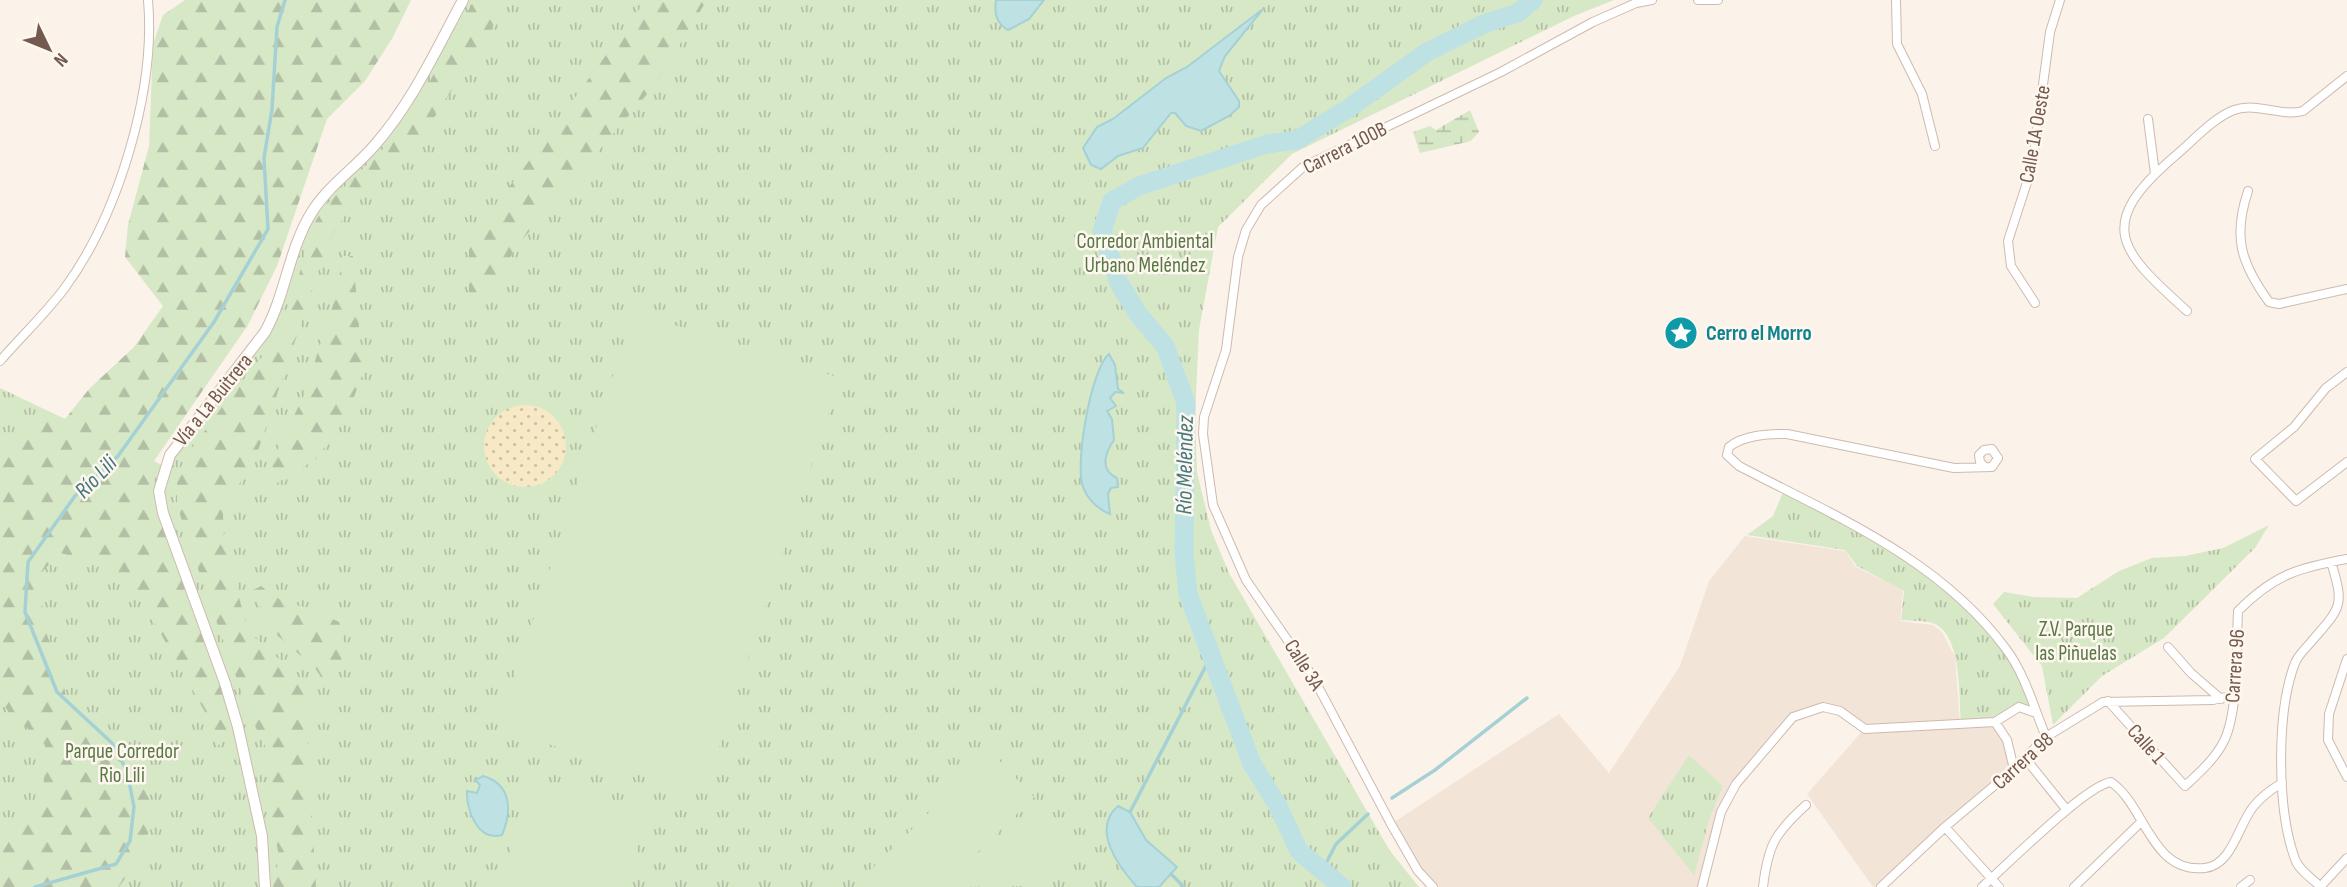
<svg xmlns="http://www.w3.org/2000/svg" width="2347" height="887" font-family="'Sofia Sans Condensed',sans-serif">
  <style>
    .residential { fill: #f2e4d7 }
    .grass { fill: url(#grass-tufts) }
    .forest { fill: url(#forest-firs) }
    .wetland { fill: url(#wetland-marsh) }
    .sand { fill: url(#sand-dots) }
    .garden { fill: #d7e8c7 }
    .water { fill: #bee1e4; stroke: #a5d1d5; stroke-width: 2 }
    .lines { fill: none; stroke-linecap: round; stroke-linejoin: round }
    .stream { stroke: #a5d1d5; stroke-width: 3.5 }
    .river { stroke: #bee1e4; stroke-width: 19 }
    .minor-casing { stroke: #cdbaaf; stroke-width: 10 }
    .tertiary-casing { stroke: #cdbaaf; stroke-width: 12 }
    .minor { stroke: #fff; stroke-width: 8 }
    .tertiary { stroke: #fff; stroke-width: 10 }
    .labels { text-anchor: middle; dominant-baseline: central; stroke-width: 5; stroke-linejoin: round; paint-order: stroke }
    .street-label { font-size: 21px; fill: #74594e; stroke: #fef7ef }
    .park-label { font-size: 21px; fill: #597846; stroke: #fef7ef }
    .culture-label { font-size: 21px; font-weight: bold; fill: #0d838f; stroke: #fef7ef; text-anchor: start }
    .water-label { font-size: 23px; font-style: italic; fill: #45797f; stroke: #fef7ef }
  </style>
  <defs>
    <pattern id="grass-tufts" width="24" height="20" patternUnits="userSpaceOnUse" patternTransform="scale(1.75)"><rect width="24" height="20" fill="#d7e8c7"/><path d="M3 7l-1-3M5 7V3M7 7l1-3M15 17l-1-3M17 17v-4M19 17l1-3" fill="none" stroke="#b3bfa4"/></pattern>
    <pattern id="forest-firs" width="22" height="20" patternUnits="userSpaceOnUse" patternTransform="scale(1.75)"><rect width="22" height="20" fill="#d7e8c7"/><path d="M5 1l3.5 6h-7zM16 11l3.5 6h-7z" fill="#b3bfa4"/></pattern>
    <pattern id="wetland-marsh" width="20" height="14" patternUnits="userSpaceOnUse" patternTransform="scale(1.75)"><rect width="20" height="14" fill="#d7e8c7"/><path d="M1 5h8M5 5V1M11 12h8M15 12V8" fill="none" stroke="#b3bfa4"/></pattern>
    <pattern id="sand-dots" width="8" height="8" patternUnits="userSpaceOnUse" patternTransform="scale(1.75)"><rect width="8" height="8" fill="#f8e9c6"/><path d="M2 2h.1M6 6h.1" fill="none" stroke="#cdc0a3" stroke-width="1.8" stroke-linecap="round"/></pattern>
  </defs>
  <rect width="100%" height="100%" fill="#fbf3e9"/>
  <path class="residential" d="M1745,536l100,15 11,16 47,23 -3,31 33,4 9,7 13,25 5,68 35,-2 11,17 3,24 -22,29 -107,94h-7l-66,-93 57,-65 -24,-17 -17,-5 -30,10 -40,44 -32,51 -19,75h-269l-42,-63 168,-110 50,59 71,-107 29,-85z"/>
  <path class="grass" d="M463,0h1151l-40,16 -282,138 -74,73 -19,103 -4,87 2,55 14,58 18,43 109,188 52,90 29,36h-1419v-499l164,78 91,-118 55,-134 95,-107z
    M1783,492l106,54 74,57 43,47 29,61 -16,-4 -24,14 -34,2c-2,-26 1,-86 -26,-99 -9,-4 -24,-3 -34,-4l3,-29 -47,-25 -12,-16 -98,-15 26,-19z
    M2269,525l-14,23 -91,90 -62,38 -49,49 -11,-59 -49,-62 11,-12 30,5 43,1 42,-27 33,-13 33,-2 38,-8z
    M1689,755l34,31 -13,31 -16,58 -46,-57z"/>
  <path class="forest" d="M185,0h226l-18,37 -28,44 -38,38 -50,147 -29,59 -94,136 -3,14 8,16 78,231 -8,16 -12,8 -3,-18 -75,-133 -46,-34 -33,-8 -20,21 4,53 16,43 10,43 79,79 3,22 -8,38 -25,35h-119v-55l43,-24 2,-63 -45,-42v-253l38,-29 27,-2 24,-30 45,-42 29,-41 -38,-49 3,-32 21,-79 4,-102 10,-29z
    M474,0h31l-10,23 -85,132 -44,29 -37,56 -70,208 -36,66 1,27 24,90 67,61 -8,33 9,162h-43l6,-30 -9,-50 -2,-55 -19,-38 -59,-168 -13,-41v-29l9,-20 39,-53 60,-75 27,-101 13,-21 64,-63 30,-42z
    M646,0h61l-52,85 -139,162 -25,46 -22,1v-56l54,-69z
    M343,256h10l10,117 -17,45 -30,41 -39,24 -12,-7 39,-81 31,-96z
    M261,586l24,17 24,5 30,14c9,25 2,46 -8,70l-16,-24 -37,-32 -27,-45z"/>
  <path class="wetland" d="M1470,110l9,22 -8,9 -51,12 -7,-21 17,-6 6,4z"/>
  <path class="sand" d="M484 446a41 41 0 1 1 82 0a41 41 0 1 1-82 0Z"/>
  <path class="garden" d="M634,312l206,66 -136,416 -206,-66z
    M991,752l43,45 -92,90h-89z
    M527,780l120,29 -19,78h-126z
    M1036,803l42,43 -40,40 -88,1z"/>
  <path class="water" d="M996,0h48l-15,19 -21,11c-12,-7 -14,-17 -12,-30z
    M1263,9l-38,47 -6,15 20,30v6l-10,9 -28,15 -15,-5 -11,-13h-4l-28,35 -25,8 -17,13 -10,-4 -8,-17 14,-21 16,-8 53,-41 21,-11z
    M1109,354l6,11 3,24 6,4 -9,-1 -5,6 6,8 -9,5 5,8 2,21c-9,13 -15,30 3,38l1,9 -7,1 -3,6 2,20c-13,-5 -25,-17 -28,-31 -6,-24 9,-114 27,-129z
    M483,776c29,8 29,36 19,59 -24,7 -36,-25 -35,-44l10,2 3,-8 -5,-5z
    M1118,806l12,6 16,28 31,27 -18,20h-22c-19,-21 -46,-58 -19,-81z"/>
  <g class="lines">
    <path class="stream" d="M1392,798l43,-28 92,-72
      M1130,812l81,-156
      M1323,869l13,-25 32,-30
      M1171,874l13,13
      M35,887l81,-23 14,-23 4,-34 -7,-36 -15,-28 -55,-51 -32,-80 3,-50 47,-66 43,-40 96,-134 54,-93 -4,-71 8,-49 5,-82 8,-27"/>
    <path class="river" d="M1342,887l-43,-36 -21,-45 -26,-42 -64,-170 -4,-41 2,-150 -21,-57 -27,-32 -19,-31 -17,-52 10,-30 27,-15 128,-42 30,-4 52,-32 78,-56 59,-29 32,-10 15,-13"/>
    <defs>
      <path id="minor" d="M1698,0h20
        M1896,0l1,44 25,50 13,52
        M2148,119l7,55
        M2248,191c-15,45 -8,71 21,111l10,2 68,-15
        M2035,303l-24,-37 -3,-25 24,-74 18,-135 10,-32
        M2187,311c-68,-61 -93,-86 -12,-155 18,-15 38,-38 59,-46 24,-8 47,7 69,1l44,-35
        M0,361c21,-24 45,-47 64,-72 54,-73 92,-198 84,-289
        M2347,372l-21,16 -32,39 -39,32 41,42 51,-39
        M1985,467l-5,-5 -1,-7 5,-5 8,-1 6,9 -6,9 -38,1 -167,-34c-20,0 -43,1 -58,13l-2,8 12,11c96,50 201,93 267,183 19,25 28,59 40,88
        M2168,647l23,26 30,26
        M2347,659l-18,55 -1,26 19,37
        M2108,701l77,85c14,-13 30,-27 39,-45 15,-31 12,-94 14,-130 36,-36 59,-43 109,-52
        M1995,722l12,18 7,29
        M2025,758l41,51
        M1945,827l54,60
        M2320,886c-8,-7 -22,-17 -25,-27 -18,-49 -19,-147 0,-196 3,-8 11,-15 16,-21 30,-35 34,-35 20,-80
        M1433,887l-15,-16 -27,-47 -78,-147 -67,-97 -33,-75 -10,-71 1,-17 22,-67 12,-93 8,-27 15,-25 42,-38 198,-95 92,-50 43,-19 16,-3
        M1702,887l19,-75 15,-28 57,-67 30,-10 17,4 25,18 130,-7 24,-15 17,6
        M1763,887c5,-42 12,-54 43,-82
        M1881,887l64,-60 69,-58 32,-32 57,-35 110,-2 21,-5
        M1982,887c24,-21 104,-102 129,-105 35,24 40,92 94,86 27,-3 33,-42 48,-61 8,-10 17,-17 29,-24
        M2074,887l66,-64
        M2241,887l9,-7
        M2320,887l27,-29"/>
      <path id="tertiary" d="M265,887l-3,-51 -24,-109 -13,-44 -62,-170 -4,-22 11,-36 95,-123c21,-38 24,-84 47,-120 16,-26 42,-43 62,-66 38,-43 62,-96 89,-146"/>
    </defs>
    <use href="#minor" class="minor-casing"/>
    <use href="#tertiary" class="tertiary-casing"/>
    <use href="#minor" class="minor"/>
    <use href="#tertiary" class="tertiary"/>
  </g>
  <defs>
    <symbol id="sight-disc" viewBox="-11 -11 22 22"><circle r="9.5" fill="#0f9aa8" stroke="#fef7ef"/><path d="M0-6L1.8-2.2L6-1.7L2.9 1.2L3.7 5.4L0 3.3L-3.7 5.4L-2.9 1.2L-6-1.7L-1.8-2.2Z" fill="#fff"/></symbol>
  </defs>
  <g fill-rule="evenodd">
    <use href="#sight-disc" x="1662" y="314" width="38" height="38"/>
  </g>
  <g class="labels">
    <g class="street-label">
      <text transform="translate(2035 134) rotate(-80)">Calle 1A Oeste</text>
      <text transform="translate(1345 148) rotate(-27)">Carrera 100B</text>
      <text transform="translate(213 400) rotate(-51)">Vía a La Buitrera</text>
      <text transform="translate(1304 665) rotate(58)">Calle 3A</text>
      <text transform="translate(2235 666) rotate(-86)">Carrera 96</text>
      <text transform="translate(2146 744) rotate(48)">Calle 1</text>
      <text transform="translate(2023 761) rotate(-42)">Carrera 98</text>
    </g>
    <g class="park-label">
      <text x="1145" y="241">Corredor Ambiental<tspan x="1145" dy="24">Urbano Meléndez</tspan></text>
      <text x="2076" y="629">Z.V. Parque<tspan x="2076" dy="24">las Piñuelas</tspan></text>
      <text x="122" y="751">Parque Corredor<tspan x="122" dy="24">Rio Lili</tspan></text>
    </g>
    <g class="culture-label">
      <text x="1706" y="333">Cerro el Morro</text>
    </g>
    <g class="water-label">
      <text transform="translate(1185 465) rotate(-89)">Río Meléndez</text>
      <text transform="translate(96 477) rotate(-46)">Río Lili</text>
    </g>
  </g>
  <g transform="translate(49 49) rotate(133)" stroke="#fef7ef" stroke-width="5" paint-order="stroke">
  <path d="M0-5L12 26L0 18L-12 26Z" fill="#74594e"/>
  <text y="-10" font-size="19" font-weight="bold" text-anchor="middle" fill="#74594e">N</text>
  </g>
</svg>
